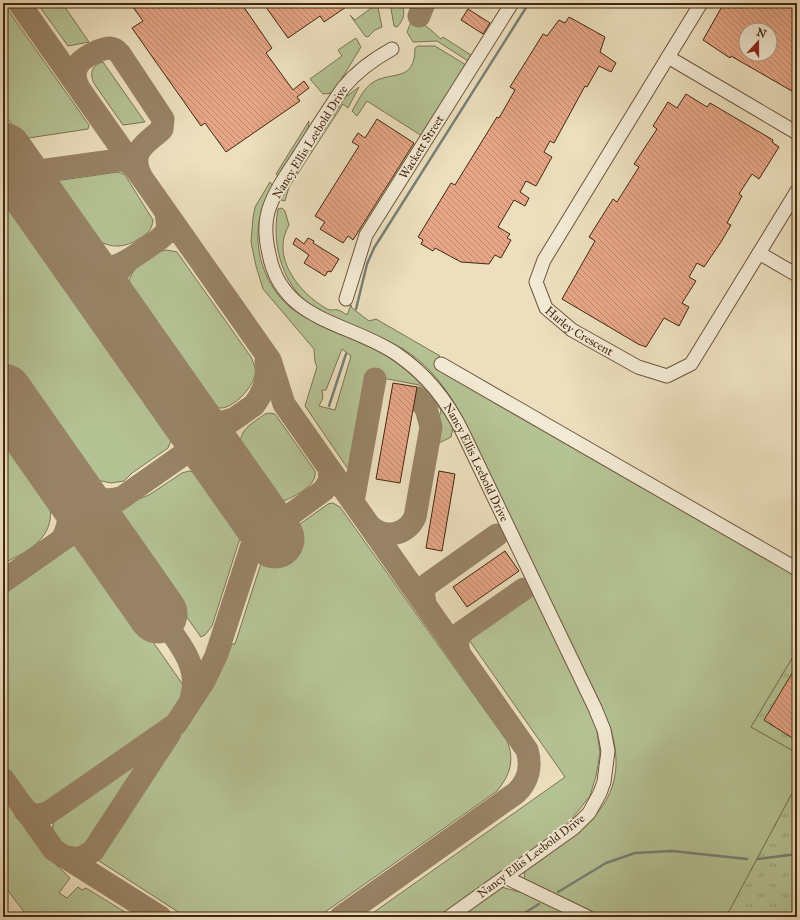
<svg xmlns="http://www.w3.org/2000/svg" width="800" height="920" font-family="'IM FELL Great Primer',serif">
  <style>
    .green { fill: #b5c294; stroke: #7c7451; fill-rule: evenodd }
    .park { fill: url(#park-tufts); stroke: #7c7451 }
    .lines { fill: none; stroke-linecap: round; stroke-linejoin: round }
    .stream { stroke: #788075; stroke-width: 2.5 }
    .taxiway { stroke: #988366; stroke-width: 23 }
    .runway { stroke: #988366; stroke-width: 59 }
    .building { fill: url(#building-back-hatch); stroke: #44270e; fill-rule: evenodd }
    .minor-casing { stroke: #6e553a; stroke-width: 15 }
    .minor { stroke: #f3ead5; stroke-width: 13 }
    .labels { text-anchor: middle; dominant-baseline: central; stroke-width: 4; stroke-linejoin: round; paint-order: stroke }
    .street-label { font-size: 12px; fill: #44270e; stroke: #f3ead5 }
  </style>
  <defs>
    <pattern id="park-tufts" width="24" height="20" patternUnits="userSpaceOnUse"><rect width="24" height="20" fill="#b5c294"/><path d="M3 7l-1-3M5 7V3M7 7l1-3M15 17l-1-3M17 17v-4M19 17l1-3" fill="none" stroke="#959e77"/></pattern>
    <pattern id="building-back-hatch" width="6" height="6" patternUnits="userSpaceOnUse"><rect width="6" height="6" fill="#e6a687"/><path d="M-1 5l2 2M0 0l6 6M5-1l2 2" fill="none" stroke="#bc876d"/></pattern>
  </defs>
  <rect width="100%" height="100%" fill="#ecdfbe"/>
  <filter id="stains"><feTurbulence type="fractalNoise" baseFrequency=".005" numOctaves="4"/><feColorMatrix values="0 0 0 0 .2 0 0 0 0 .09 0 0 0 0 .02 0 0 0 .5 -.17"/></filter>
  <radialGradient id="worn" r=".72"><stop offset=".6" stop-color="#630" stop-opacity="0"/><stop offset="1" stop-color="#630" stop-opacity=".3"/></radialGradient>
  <path class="green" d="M3,3l86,122 -1,4 -66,10 -19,-27z
    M37,3h25l27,39 -21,4z
    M372,3h5l5,24 -7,3 -7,7 -3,-1 -15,-21 5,5 19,-14z
    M390,3h11c5,9 3,17 -4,24l-3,-1z
    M410,3h5l3,7 -1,8 24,21 2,-2 31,20 -6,4 -31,-20 -24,1 -6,-10 6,-15z
    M356,38l5,9 -28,46 -10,1 -13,-15 32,-23 -4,-6z
    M418,46h17l31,19 -44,71 -55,-35 -10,15 -5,-5c5,-8 11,-22 20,-28 18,-13 43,1 43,-35z
    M103,62l42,60 -22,3 -28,-40c-6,-10 -4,-20 8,-23z
    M359,87l-11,21 -5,-4 -54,83 -4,14 -4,-1 7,-17 55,-84z
    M309,121l-1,9 -30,46 -2,-2z
    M118,172l7,3 28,45c-1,11 -7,15 -16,20 -41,24 -65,-29 -85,-57l3,-2z
    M270,182l3,4c-4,10 -9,19 -12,28 -11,38 8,84 42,102 26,15 56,23 82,39 30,18 50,43 68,72l-2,10 -12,6 -4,-8 6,-25 -22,-25 -47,-9 -18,93h-6l-43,-63 12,-39 -2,-5 -1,-13 -51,-60 -7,-23 -5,-24 2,-24 2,-11zM342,349l9,7 -16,54 -16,-4 4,-8 -1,-8h4z
    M3,189l168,243 1,6 -4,10 -36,25 -8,8 -13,2 -14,-3 -13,-7 -81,-115z
    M282,208l3,3 4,14c-19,32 10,68 38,84 4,2 7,0 11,1 3,1 6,3 9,5l4,-10 1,3 17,13 7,-2 64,37 -5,9 12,10 350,201v74l-46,77 46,26v31l-71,133h-126l-76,-38 1,-9c53,-38 110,-65 85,-143l-157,-326c-13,-21 -29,-39 -50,-52 -27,-17 -58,-24 -85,-39 -35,-20 -47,-64 -40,-101z
    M167,250l10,2 74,105c3,6 5,12 4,18 -2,12 -22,34 -35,33 -7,0 -12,-5 -16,-9l-75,-111c-2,-19 21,-36 38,-38z
    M270,413l5,1 40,57c3,14 -20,25 -31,30l-6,-1 -3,-4 -34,-48c-4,-18 12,-25 24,-34z
    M3,428c36,51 86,100 0,135z
    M189,471l12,3 41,58 -30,94 -7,9 -4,2 -85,-118 2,-7 18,-12 13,-5 33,-22z
    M333,503l7,4 167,234c8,19 3,34 -10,50l-179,126h-132l-90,-58 130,-199 6,-16h3l28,-87 3,3 33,-21 -6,-10 35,-25z
    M83,542l103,147 -4,14 -7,11 -125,89 -13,2 -9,-7 -25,-35v-168l74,-52z
    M532,588l64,136 4,29 -4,23 -6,20 -23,29 -128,92h-72l198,-140 -98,-140 2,-5z
    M148,752l-59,94c-20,13 -48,-12 -31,-31z
    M3,796l41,57 26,25 -11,15 8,5 11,-11 4,3 4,-2 47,29h-105l-25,-33z
    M501,887l30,8 43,22h-116z"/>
  <path class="park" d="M797,650v103l-46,-26z
    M797,784v133h-71z"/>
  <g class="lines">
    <path class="stream" d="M356,309l11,-45 7,-16 155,-245
      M329,406l17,-52
      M758,859l39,-5
      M558,892l48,-29 29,-10 37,-2 75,8
      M518,917l21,-13"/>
    <path class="taxiway" d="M19,3l251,357 14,44 243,346c5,16 1,32 -11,43l-175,124
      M419,16l5,-13
      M78,86c-9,-19 4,-28 20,-35 10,-4 15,-5 22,3l43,65 -1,10c-14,14 -34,21 -21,47
      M3,151c9,12 16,21 32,20
      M3,176l116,-16 6,1 10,6
      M42,207l38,50c25,23 46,5 68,-10 8,-6 17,-10 20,-19l-2,-16
      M127,262c-14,13 -18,30 -11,48l33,49 39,53 8,6 13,4h14l10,-3
      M19,416c13,18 42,65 59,76 13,8 31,10 45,5
      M61,477c12,19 11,43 1,63
      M353,502l22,-123
      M370,526c14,14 37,9 45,-9l16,-90 -5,-19 -9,-10
      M3,581l251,-176c10,-13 15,-28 12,-44
      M425,603l-2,-11 5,-8 69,-49
      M158,614c18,25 44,52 33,85
      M459,652l-2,-10 5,-10 62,-43
      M3,779l51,71 106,67
      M25,811l11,5 12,-3 128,-89 28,-43 12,-25 37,-114 71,-52 6,-10 -1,-12
      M63,856l16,3 14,-8 77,-118"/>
    <path class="runway" d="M3,152l272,387
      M3,393l155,221"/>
  </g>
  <path class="building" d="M130,3h111l31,45 -6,5 27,37 11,-9 5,7 -12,9 3,4 -74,51 -21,-29 -4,3 -69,-98 11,-7z
    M263,3h89l-28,19 -4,-6 -32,22z
    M724,3h73v91l-66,-38 -1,2 -27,-18zM746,30h24v24h-24z
    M468,9l22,14 -7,11 -22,-14z
    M569,17l36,20 -5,15 16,11 -5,9 -12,-6 -12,21 -2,-1 -31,57 -4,-2 -6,11 8,5 -16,29 -10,-5 -6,11 9,6 -4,8 -11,-6 -16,27 12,7 -3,4 4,2 -10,18 -6,-3 -6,9 -28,-2 -26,-14 -2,3 -12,-7 2,-4 -5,-3 33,-54 4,2 42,-68 2,1 16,-28 -5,-3 33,-53 4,2 12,-16 6,3z
    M686,94l21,13 3,-4 63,37 -1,2 7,5 -20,32 -7,-5 -13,20 3,2 -15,27 4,2 -10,17 -17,25 -7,-4 -8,14 7,4 -14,22 7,4 -10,19 -15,-8 -18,29 -8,-3 -76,-45 33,-58 -6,-4 24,-38 4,3 22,-35 -5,-3 23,-35 -4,-3 15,-24 9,6z
    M377,119l37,24 -61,97 -5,-4 -5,7 -23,-14 5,-7 -10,-6 44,-70 -7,-4 6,-9 7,5z
    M296,238l8,6 4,-6 6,3 -1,2 26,16 -8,13 -3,-1 -3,5 -21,-13 5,-8 -16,-11z
    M393,383l24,4 -17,96 -24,-4z
    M439,471l16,3 -13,77 -16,-3z
    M505,551l14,20 -52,36 -14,-20z
    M797,665v76l-33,-21z"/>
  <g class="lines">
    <defs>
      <g id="minor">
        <path id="s1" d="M701,3l-157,257 -8,22 10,26 26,22 66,37 29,9 24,-12 106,-173"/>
        <path id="s2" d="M392,49c-20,11 -35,22 -49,39 -15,22 -29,44 -43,66 -12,19 -26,37 -32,58 -4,14 -2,29 1,42 13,69 82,68 129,101 29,20 50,47 65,78l132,275 9,22 4,21 -4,31 -4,11 -11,20 -15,15 -125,89"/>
        <path d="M668,57l129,76"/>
        <path d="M759,253l38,22"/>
        <path id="s3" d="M346,299l20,-64 146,-232"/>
        <path d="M441,364l356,205"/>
        <path d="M505,877l83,40"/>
      </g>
    </defs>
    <use href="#minor" class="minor-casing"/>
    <use href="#minor" class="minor"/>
  </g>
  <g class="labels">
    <g class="street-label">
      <text transform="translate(310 142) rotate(-58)">Nancy Ellis Leebold Drive</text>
      <text stroke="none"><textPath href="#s3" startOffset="171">Wackett Street</textPath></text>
      <text stroke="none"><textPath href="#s1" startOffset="393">Harley Crescent</textPath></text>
      <text stroke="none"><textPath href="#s2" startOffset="557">Nancy Ellis Leebold Drive</textPath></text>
      <text transform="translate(531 856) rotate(-37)">Nancy Ellis Leebold Drive</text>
    </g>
  </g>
  <rect width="800" height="920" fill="none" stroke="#ecdfbe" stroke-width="16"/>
  <rect x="4" y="4" width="792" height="912" fill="none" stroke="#44270e" stroke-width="2"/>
  <rect x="8" y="8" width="784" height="904" fill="none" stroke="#44270e"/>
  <g transform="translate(758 42) rotate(21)"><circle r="19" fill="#f3ead5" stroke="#ad9c85"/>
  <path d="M0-3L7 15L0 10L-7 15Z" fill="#8f2418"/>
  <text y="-6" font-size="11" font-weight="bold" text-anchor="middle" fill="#44270e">N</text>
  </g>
  <rect width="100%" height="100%" filter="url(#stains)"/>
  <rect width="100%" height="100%" fill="url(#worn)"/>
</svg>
